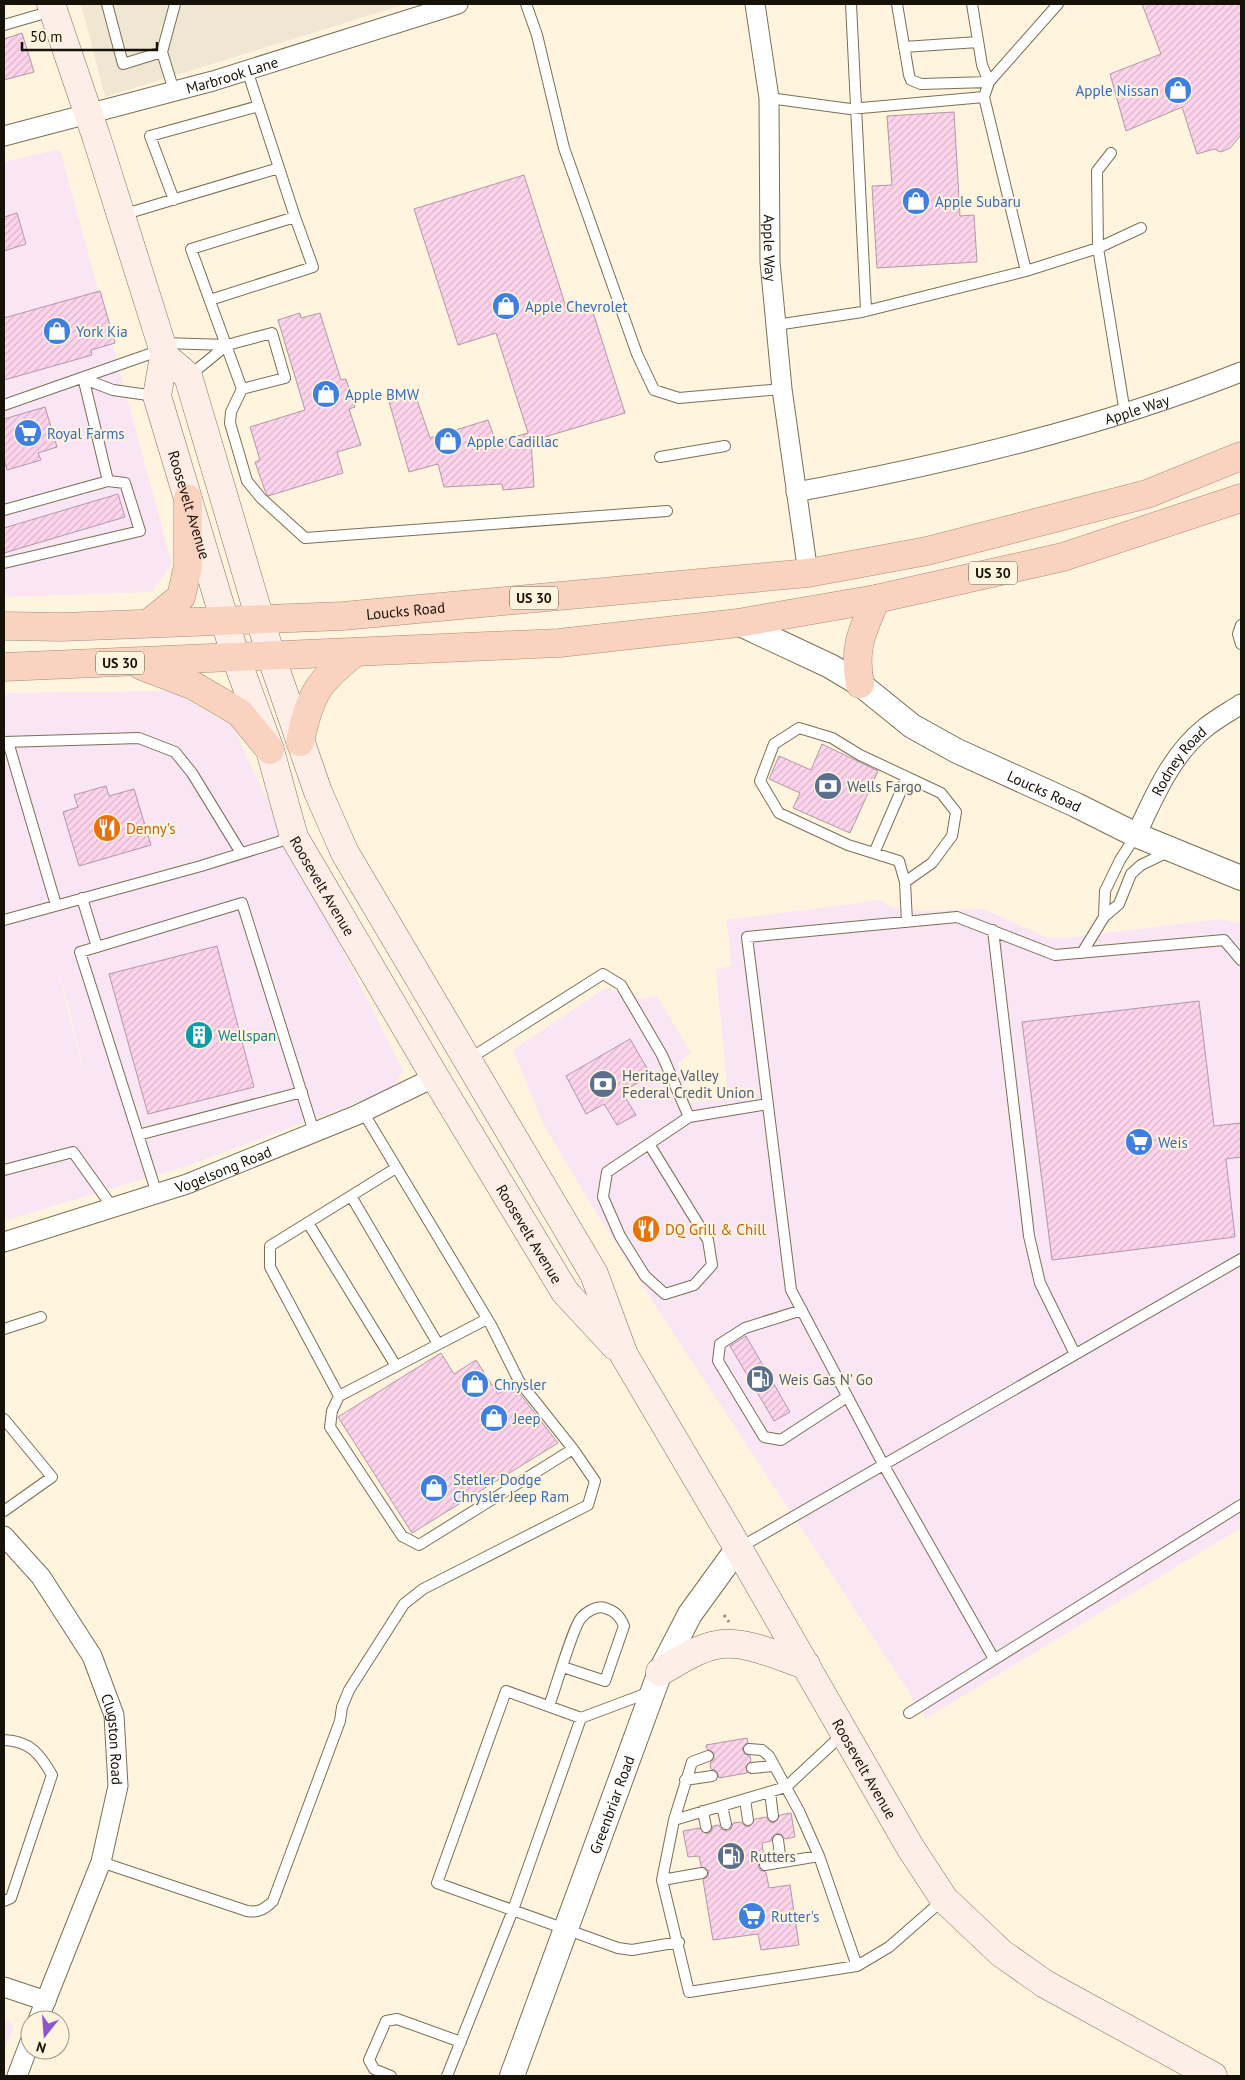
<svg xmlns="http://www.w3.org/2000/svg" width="1245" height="2080" font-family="'PT Sans',sans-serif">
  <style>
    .commercial { fill: #f9e5f4; fill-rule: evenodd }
    .industrial { fill: #efe7d2 }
    .building { fill: url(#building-hatch); stroke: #b297a7 }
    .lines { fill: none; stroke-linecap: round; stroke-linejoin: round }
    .service-casing { stroke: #7a6f56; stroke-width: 12 }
    .minor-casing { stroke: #7a6f56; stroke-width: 21 }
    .tertiary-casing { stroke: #7a6f56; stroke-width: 26 }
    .secondary-casing { stroke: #7a6f56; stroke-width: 29 }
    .trunk-casing { stroke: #aa8876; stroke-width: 29 }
    .path { stroke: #8f8877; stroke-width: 3; stroke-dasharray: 2.5 4; stroke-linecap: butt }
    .service { stroke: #fff; stroke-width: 10 }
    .minor { stroke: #fff; stroke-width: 19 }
    .tertiary { stroke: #fff; stroke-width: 24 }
    .secondary { stroke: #fdeee8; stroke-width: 28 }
    .trunk { stroke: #fad3c0; stroke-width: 28 }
    .labels { text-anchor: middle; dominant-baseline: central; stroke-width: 4; stroke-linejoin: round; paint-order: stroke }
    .shield { fill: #fff5de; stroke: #5d5648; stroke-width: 1 }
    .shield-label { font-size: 14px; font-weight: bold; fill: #171208 }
    .street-label { font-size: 15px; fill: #171208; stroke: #fff5de }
    .shop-label { font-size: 15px; fill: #366cbe; stroke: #fff5de; text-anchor: start }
    .service-label { font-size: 15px; fill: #4e5e75; stroke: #fff5de; text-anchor: start }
    .food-label { font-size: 15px; fill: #c56008; stroke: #fff5de; text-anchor: start }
    .culture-label { font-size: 15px; fill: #0d838f; stroke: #fff5de; text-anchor: start }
  </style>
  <defs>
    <pattern id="building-hatch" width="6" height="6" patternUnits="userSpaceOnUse" patternTransform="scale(1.25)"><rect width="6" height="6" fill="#fdd4ec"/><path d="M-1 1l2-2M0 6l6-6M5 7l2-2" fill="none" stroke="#d8b5c9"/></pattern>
  </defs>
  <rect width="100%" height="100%" fill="#fff5de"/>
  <path class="commercial" d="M60,149l112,415 -20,28 -148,5v-435z
    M171,691l62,36 41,87 129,256 -12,20 -204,76 -183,55v-528zM56,963l15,52 16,72v-1z
    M880,900l11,7 33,4 59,-2 65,29h18l152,-19 23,4v605l-315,190 -260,-396 -82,-129 -41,-70 -30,-73 92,-62 36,11 16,-3 34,57 -13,10 12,40 38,-5 -12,-129 15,-3 -4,-46z
    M4,2016l10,10 -10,26z"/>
  <path class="industrial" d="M81,4h326l-302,93z"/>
  <path class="building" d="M1142,4h99v131l-11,13 -9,4 -7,-3 -17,5 -15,-47 -56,24 -16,-57 51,-20z
    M22,33l12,39 -30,8v-41z
    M954,112l6,104 14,-1 3,47 -100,6 -5,-82 20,-1 -5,-69z
    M524,175l43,135 23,-7 35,110 -94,28 3,46 -31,3 -1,-6 -58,3 -6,-23 -29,8 -21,-74 26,-7 16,47 58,-18 8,22 32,-9 -32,-100 -38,12 -44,-136z
    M17,213l9,31 -22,7v-34z
    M100,291l15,52 -24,7 1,5 -88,25v-62z
    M300,313l1,5 19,-5 21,67 5,-1 9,28 -6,2 12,36 -24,7 6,21 -75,23 -3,-5 -10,-29 5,-2 -10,-33 55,-17 -27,-90z
    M45,407l12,40 -19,6 3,7 -34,10 -3,-11v-40z
    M118,494l7,23 -121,36v-25z
    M822,744l56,27 -28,62 -57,-25 7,-15 -31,-14 10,-23 32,14z
    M106,786l3,10 25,-7 17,56 -72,21 -16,-54 15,-5 -4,-12z
    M217,946l37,141 -106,27 -39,-140z
    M1199,1001l15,125 27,-3v34l-15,2 9,78 -183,23 -30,-238z
    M630,1039l21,36 -29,17 14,23 -19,10 -13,-21 -18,10 -20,-38z
    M746,1336l44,76 -16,9 -44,-75z
    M441,1353l13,21 22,-14 22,34 15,-9 45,58 -146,90 -74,-116z
    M747,1738l1,4 -6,7 3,5 5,2 1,5 -5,5 1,7 -28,5 -2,-7 -6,-2 -1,-6 4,-3v-7l-7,-4 -1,-4z
    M791,1813l4,24 -10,2 -4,-5 -4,-1 -5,4 -1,4 -9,2 2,15 -4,2 -2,6 2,4 6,2 3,16 21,-3 9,60 -38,5 -3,-16 -45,6 -10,-60 5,-4 1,-5 -8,-5 -2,-10 -11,1 -5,-26 16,-3 8,6 4,-2 2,-6 6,-1 2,4 6,2 4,-2 2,-6 8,-1 4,4 4,1 6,-8 11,-2 4,5 4,1 6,-8z"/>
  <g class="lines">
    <defs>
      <path id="service" d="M107,4l16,60 39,-12 12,39
        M526,4l11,31 27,113 73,206 17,36 25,8 103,-9
        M851,4l15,306
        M897,4l12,71 2,5 10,4 68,-2 -7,-17 -10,-61
        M4,25l48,-14
        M904,47l74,-5
        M162,52l13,-48
        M247,70l48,147
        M984,97l5,-15 69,-78
        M769,98l81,11 134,-12 42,174
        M1111,153l-14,18 1,77 27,165
        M174,200l-24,-64 109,-30
        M122,215l157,-47
        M210,300l103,-33 -18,-50 -104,32 51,140 -11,23 -1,11 17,58 14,17 44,40 362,-27
        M776,325l86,-13 164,-41 72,-23 43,-20
        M163,343l64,2 45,-12 13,45 -43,11
        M189,376l38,-31
        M84,379l29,11 42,6
        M4,405l157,-55
        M660,457l65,-11
        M4,510l104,-29 -25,-104
        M4,563l136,-32 -15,-48 -17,-2
        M1241,625l-3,9 3,10
        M4,742l135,-4 36,14 17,21 49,80
        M8,742l48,163
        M874,853l33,-76
        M905,882l27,-19 20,-27 4,-24 -15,-19 -81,-38 -28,-17 -33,-10 -25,16 -14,37 19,32 69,32 51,16 6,21 2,40
        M82,898l15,49 145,-44 72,229
        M1104,917l1,-26 15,-31 16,-25
        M4,920l197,-54 93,-29
        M993,930l36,306 11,47 35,71
        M97,947l-17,5 77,242
        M1082,953l22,-36 15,-13 12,-30 10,-9 29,-14
        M469,1059l134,-85 18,11 41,70 27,62 79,-13
        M138,1135l164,-43
        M649,1144l59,96 4,25 -18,20 -29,9 -20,-18 -25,-40 -17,-39 4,-25 82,-55
        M396,1168l-126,78v21l69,129 -7,15 -2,16 72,109 17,9 154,-96
        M4,1170l69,-18 40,56
        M351,1196l87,148
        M308,1223l88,143
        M802,1310l-57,18 -25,16 -2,17 46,76 17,3 66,-43
        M4,1329l37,-12
        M339,1396l148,-77
        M4,1419l48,58 -48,34
        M739,1548l502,-289
        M994,1659l-111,-195 -92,-174 -44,-353 210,-20 98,38 169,-15 17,20
        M650,1692l-69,26 -75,-27 -69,192 181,65 14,2 47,-8
        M549,1706c6,-16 24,-79 32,-88 5,-6 16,-13 24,-10 10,3 15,8 19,18l-19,55 -42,-14
        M909,1713l332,-208
        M843,1734l-57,53 -112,33 -12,60 27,112 168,-26 32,-19 55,-48
        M4,1740c26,1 36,14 48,35l-41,123 -7,3
        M749,1749l13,1 7,6 30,55 20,45 38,110
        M752,1768l21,-2
        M685,1780l27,-4
        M770,1792l3,24
        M745,1799l3,21
        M722,1806l4,18
        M703,1811l3,16
        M674,1820l18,-58 16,-6
        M778,1840l3,22
        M101,1862l146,49c11,2 18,-2 26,-10l67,-180 2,-14 7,-17 55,-86 19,-15 165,-84 7,-24 -22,-32 -54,-68 -28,-56 -128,-213
        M765,1865l54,-9
        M662,1880l40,-7
        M391,2076l-17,-7 -5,-9 17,-39 11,-2 64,23
        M447,2076l66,-166 68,-192"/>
      <g id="minor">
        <path id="s1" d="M755,4l14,94 1,164 12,127 26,184"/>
        <path id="s2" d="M4,136l209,-55 245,-77"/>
        <path id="s3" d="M796,492c151,-28 303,-64 445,-120"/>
        <path id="s4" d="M1136,835c18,-38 35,-80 69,-107 11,-9 24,-16 36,-24"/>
        <path id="s5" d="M4,1242l183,-58 170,-69 78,-38"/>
        <path id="s6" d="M4,1536l37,41 51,79 22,59 4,71 -17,76 -63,158"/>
        <path d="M4,1987l42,14"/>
        <path d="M17,2076l13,-34"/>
      </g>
      <g id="tertiary">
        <path id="s7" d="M738,623l92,43 30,18 52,42 45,25 119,54 60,30 105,43"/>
        <path id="s8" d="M512,2076l148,-404 30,-58 48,-66"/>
      </g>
      <g id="secondary">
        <path id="s9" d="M51,4l45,132 67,213 1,7 -7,40 79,262 34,92 24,87 141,240 130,215 50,54"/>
        <path id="s10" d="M164,356l24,20 83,280 47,136 27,61 249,421 30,81 114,193 172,299 34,52 57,54 44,31 168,92"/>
        <path d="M660,1672c17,-10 36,-23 56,-27 29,-6 63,12 90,20"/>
      </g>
      <g id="trunk">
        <path d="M149,623l32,-26 7,-31v-67"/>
        <path id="s11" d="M4,626l58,1 281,-11 465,-43 119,-22 220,-57 94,-38"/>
        <path d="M142,666l52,20 46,27 30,37"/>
        <path d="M4,667l555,-24 179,-20 138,-24 187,-42 178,-59"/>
        <path d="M860,684c-7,-35 2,-53 16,-85"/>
        <path d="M300,742c10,-48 18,-61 56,-90"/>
      </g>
    </defs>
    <use href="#service" class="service-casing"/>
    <use href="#minor" class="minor-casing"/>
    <use href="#tertiary" class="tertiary-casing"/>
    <use href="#secondary" class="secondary-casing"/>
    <use href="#trunk" class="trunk-casing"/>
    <path class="path" d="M724,1615l5,7"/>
    <use href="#service" class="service"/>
    <use href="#minor" class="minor"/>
    <use href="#tertiary" class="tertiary"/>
    <use href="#secondary" class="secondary"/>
    <use href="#trunk" class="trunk"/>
  </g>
  <defs>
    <symbol id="shop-disc" viewBox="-11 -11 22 22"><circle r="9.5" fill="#3f7fe0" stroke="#fff5de"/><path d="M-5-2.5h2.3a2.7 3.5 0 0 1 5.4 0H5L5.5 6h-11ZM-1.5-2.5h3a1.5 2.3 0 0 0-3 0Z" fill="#fff"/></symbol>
    <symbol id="supermarket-disc" viewBox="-11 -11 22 22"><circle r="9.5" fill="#3f7fe0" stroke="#fff5de"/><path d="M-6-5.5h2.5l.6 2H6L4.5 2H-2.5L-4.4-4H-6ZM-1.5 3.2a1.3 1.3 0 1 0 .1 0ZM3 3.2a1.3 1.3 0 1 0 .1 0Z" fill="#fff"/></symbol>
    <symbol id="bank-disc" viewBox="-11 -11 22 22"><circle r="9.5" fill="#5c6f8a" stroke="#fff5de"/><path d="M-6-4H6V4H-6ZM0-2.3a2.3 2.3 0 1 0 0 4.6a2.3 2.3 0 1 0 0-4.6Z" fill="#fff"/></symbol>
    <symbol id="restaurant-disc" viewBox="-11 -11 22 22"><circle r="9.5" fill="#e8710a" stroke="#fff5de"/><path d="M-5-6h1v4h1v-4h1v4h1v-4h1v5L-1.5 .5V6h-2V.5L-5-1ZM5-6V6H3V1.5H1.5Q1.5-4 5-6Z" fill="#fff"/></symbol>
    <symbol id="building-disc" viewBox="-11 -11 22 22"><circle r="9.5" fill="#0f9aa8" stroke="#fff5de"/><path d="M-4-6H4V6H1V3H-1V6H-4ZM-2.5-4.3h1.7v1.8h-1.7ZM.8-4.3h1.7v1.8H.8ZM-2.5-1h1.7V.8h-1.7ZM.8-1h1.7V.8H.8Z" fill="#fff"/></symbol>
    <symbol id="fuel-disc" viewBox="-11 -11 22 22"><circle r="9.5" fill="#5c6f8a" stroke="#fff5de"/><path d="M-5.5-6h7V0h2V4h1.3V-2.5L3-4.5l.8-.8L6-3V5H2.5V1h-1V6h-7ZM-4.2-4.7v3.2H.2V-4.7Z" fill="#fff"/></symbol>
  </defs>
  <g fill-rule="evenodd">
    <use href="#shop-disc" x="1162" y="74" width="32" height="32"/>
    <use href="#shop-disc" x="900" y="185" width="32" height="32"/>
    <use href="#shop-disc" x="490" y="290" width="32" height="32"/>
    <use href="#shop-disc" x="41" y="315" width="32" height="32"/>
    <use href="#shop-disc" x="310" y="378" width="32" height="32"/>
    <use href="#supermarket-disc" x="12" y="417" width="32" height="32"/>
    <use href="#shop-disc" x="432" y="425" width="32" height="32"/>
    <use href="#bank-disc" x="812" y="770" width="32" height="32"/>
    <use href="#restaurant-disc" x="91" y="812" width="32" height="32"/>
    <use href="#building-disc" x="183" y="1019" width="32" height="32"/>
    <use href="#bank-disc" x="587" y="1068" width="32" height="32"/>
    <use href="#supermarket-disc" x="1123" y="1126" width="32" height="32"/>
    <use href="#restaurant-disc" x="630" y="1213" width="32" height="32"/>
    <use href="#fuel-disc" x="744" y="1363" width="32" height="32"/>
    <use href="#shop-disc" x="459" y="1368" width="32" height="32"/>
    <use href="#shop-disc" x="478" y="1402" width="32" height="32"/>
    <use href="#shop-disc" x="418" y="1472" width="32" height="32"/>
    <use href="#fuel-disc" x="715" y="1840" width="32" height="32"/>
    <use href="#supermarket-disc" x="736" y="1900" width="32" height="32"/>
  </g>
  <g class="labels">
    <g class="shield">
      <rect x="969" y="561.5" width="48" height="23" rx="4"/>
      <rect x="510" y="586.5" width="48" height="23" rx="4"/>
      <rect x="96" y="651.5" width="48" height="23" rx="4"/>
    </g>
    <g class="shield-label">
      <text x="993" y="573">US 30</text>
      <text x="534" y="598">US 30</text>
      <text x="120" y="663">US 30</text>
    </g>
    <g class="street-label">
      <text stroke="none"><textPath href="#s2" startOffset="236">Marbrook Lane</textPath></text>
      <text stroke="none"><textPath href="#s1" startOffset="245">Apple Way</textPath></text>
      <text stroke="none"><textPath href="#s3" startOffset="351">Apple Way</textPath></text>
      <text stroke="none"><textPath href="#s9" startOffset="524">Roosevelt Avenue</textPath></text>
      <text stroke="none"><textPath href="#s11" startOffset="402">Loucks Road</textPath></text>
      <text stroke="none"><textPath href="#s4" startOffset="86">Rodney Road</textPath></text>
      <text stroke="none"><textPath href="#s7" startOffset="351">Loucks Road</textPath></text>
      <text stroke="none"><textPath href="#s9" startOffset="929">Roosevelt Avenue</textPath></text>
      <text stroke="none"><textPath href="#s5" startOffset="231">Vogelsong Road</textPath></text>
      <text stroke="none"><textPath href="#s9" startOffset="1334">Roosevelt Avenue</textPath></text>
      <text stroke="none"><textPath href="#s6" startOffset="236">Clugston Road</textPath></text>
      <text stroke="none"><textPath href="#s10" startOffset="1588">Roosevelt Avenue</textPath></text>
      <text stroke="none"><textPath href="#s8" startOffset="289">Greenbriar Road</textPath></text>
    </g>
    <g class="shop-label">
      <text x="1159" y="90" text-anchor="end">Apple Nissan</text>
      <text x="935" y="201">Apple Subaru</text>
      <text x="525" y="306">Apple Chevrolet</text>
      <text x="76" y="331">York Kia</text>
      <text x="345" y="394">Apple BMW</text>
      <text x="47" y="433">Royal Farms</text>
      <text x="467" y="441">Apple Cadillac</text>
      <text x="1158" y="1142">Weis</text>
      <text x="494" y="1384">Chrysler</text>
      <text x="513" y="1418">Jeep</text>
      <text x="453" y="1479">Stetler Dodge<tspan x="453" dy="17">Chrysler Jeep Ram</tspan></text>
      <text x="771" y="1916">Rutter's</text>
    </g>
    <g class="service-label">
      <text x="847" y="786">Wells Fargo</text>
      <text x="622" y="1075">Heritage Valley<tspan x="622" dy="17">Federal Credit Union</tspan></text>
      <text x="779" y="1379">Weis Gas N' Go</text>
      <text x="750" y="1856">Rutters</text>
    </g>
    <g class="food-label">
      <text x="126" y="828">Denny's</text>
      <text x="665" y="1229">DQ Grill &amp; Chill</text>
    </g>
    <g class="culture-label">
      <text x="218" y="1035">Wellspan</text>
    </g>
  </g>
  <rect width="1245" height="2080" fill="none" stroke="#171208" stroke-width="10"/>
  <g transform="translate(45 2035) rotate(197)"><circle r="24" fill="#fff5de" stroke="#a29a88"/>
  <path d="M0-4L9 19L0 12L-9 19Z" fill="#8f55cc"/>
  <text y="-8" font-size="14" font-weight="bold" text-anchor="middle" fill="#171208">N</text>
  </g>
  <path d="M22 42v8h135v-8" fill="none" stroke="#171208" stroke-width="2.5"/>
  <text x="30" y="42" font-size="15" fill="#171208" stroke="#fff5de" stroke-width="4" paint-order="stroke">50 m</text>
</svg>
